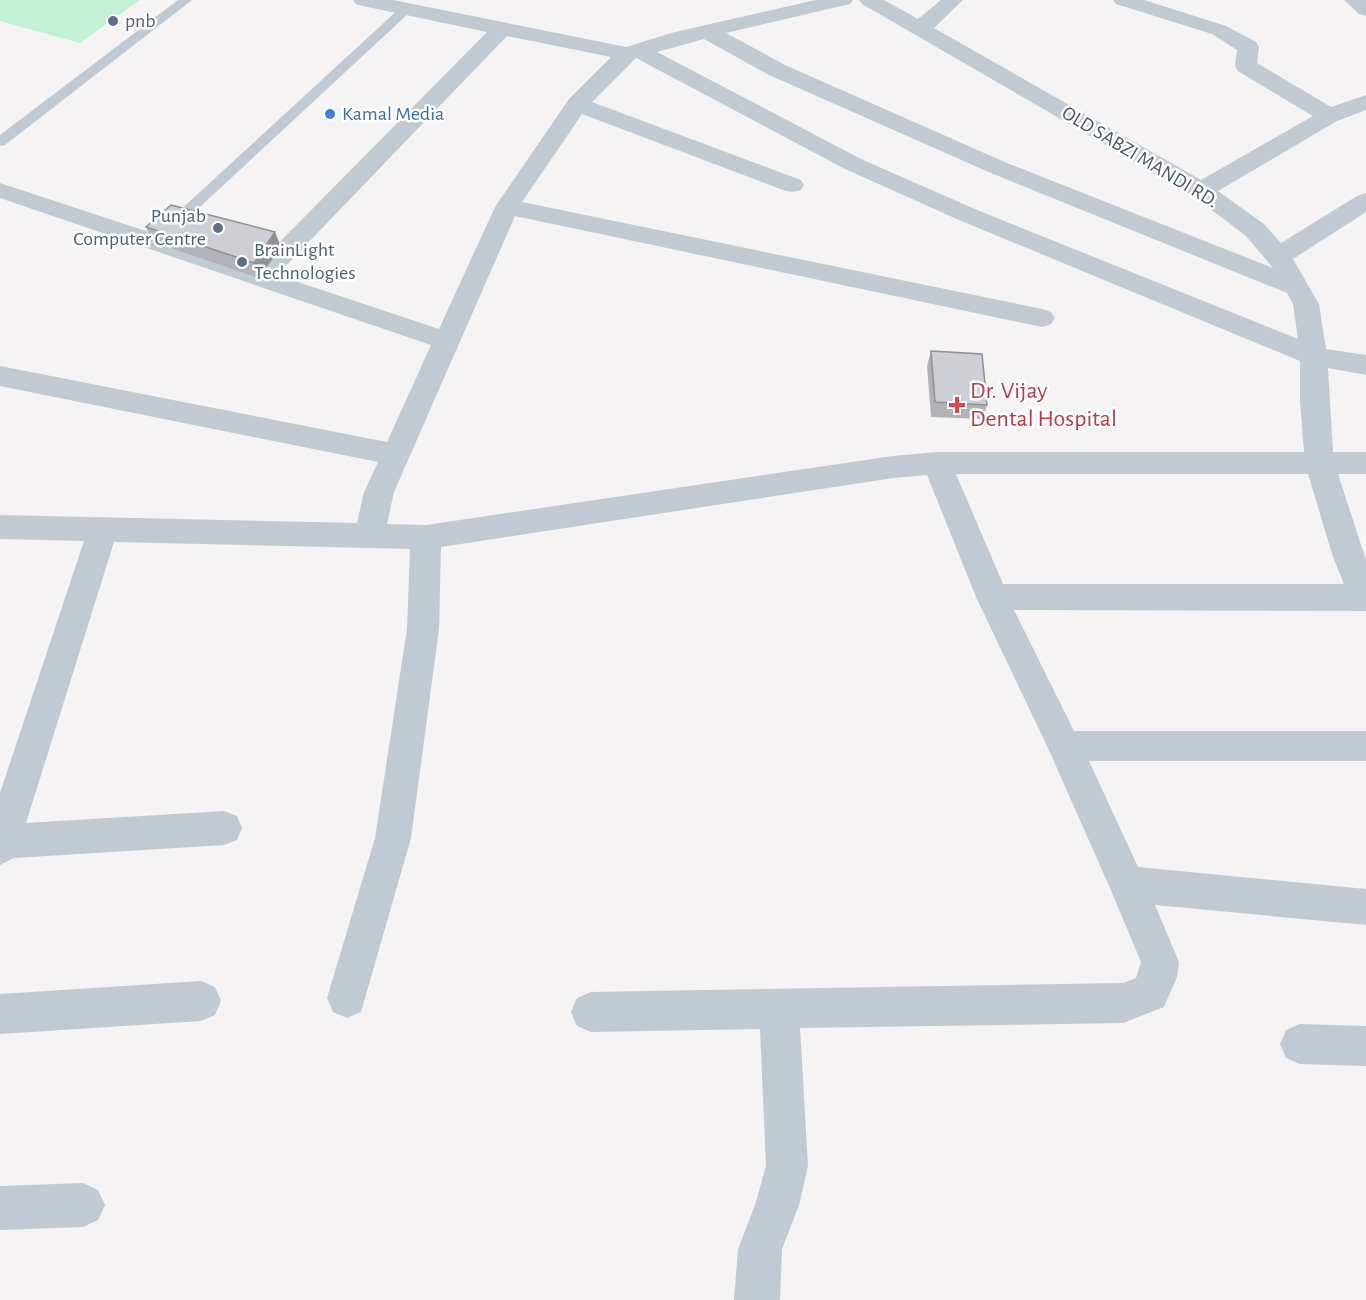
<svg xmlns="http://www.w3.org/2000/svg" width="1366" height="1300" font-family="'Alegreya Sans',sans-serif">
  <style>
    .green { fill: #c3f1d5 }
    .lines { fill: none; stroke-linecap: round; stroke-linejoin: round }
    .lane { fill: #c1cad2; fill-rule: evenodd }
    .street { fill: #c1cad2; fill-rule: evenodd }
    .wall { fill: #b0b2b7 }
    .shaded-wall { fill: #909195 }
    .building { fill: #cdcfd5; stroke: #909195; stroke-width: 1.5 }
    .service-dot { fill: #5c6f8a; stroke: #fff; stroke-width: 2 }
    .shop-dot { fill: #3f7fe0; stroke: #fff; stroke-width: 2 }
    .health-dot { fill: #e0444e; stroke: #fff; stroke-width: 2 }
    .labels { text-anchor: middle; dominant-baseline: central; stroke-width: 5; stroke-linejoin: round; paint-order: stroke }
    .far-service-label { font-size: 20px; fill: #4e5e75; stroke: #fff; text-anchor: start }
    .far-shop-label { font-size: 20px; fill: #366cbe; stroke: #fff; text-anchor: start }
    .far-street-label { font-size: 20px; fill: #4a5661; stroke: #fff }
    .health-label { font-size: 24px; fill: #be3a42; stroke: #fff; text-anchor: start }
  </style>
  <rect width="100%" height="100%" fill="#f5f3f3"/>
  <path class="green" d="M0,0h140l-60,43 -80,-22z"/>
  <g class="lines">
    <path class="lane" d="M178,0h14l-187,145 -5,1v-11z
      M405,6l4,1v6l-235,218h-10l-2,-3 2,-3 237,-218z"/>
    <path class="street" d="M353,0h40l233,47 45,-14 145,-33h37l-3,4 -124,29 59,32 222,98 266,105 -27,-32 -54,-41 -330,-191 -3,-4h25l34,19 23,-19h22l-29,28 267,152 112,-64 -75,-45 -3,-5 2,-16 -25,-16 -96,-30 -3,-4h31l82,26 30,16 3,5 -2,16 74,44 35,-12v15l-29,11 -119,70 46,33 17,19 76,-47 9,-3v19l-73,47 26,45 7,45 40,6v20l-38,-7 5,84h33v22h-28l28,86v51l-352,-1 60,121h292v30h-277l49,106 228,22v36l-211,-20 24,57 -2,15 -13,30 -41,16 -323,5 8,138 -9,39 -17,44 -2,51h-46l4,-51 17,-44 11,-39 -6,-137 -169,3 -14,-6 -6,-14 6,-14 14,-6 532,-9 13,-5 5,-16 -31,-74 -62,-140 -72,-151 -49,-122 -34,3 -452,69 -2,82 -28,209 -50,174 -14,6 -14,-6 -6,-14 48,-160 32,-209 3,-80 -296,-7 -88,281 198,-12 13,5 5,12 -5,12 -13,5 -210,13 -14,7v-72l84,-252 -84,-2v-24l357,8 7,-31 14,-30 -378,-76v-20l387,76 44,-97 -431,-147v-15l255,84 232,-235 -124,-26 -7,-2zM507,36l104,21 -42,42 -74,108 -56,122 -162,-54zM704,39l65,36 222,98 296,120 6,11 5,35 -321,-129 -116,-51 -204,-107zM636,58l209,111 114,51 341,141v40l4,51h-367l-44,4 -467,69 -39,-1 7,-32 121,-276 527,111 9,-3 4,-6 -4,-6 -9,-3 -520,-107 60,-88 201,76 9,2 9,-2 3,-5 -3,-5 -209,-78zM956,474h352l25,83 11,27h-341z
      M1344,0h22v16l-7,-2z
      M201,981l14,6 6,14 -6,14 -14,6 -201,13v-40z
      M1300,1024l66,2v40l-66,-2 -14,-6 -6,-14 6,-14z
      M83,1183l15,7 7,15 -7,15 -15,7 -83,3v-44z"/>
  </g>
  <path class="wall" d="M146,227l135,20 -22,31 -106,-36z
    M931,351l56,54 -4,14 -52,-2 -4,-51z"/>
  <path class="shaded-wall" d="M275,232l6,15 -22,31 -5,-15z"/>
  <path class="building" d="M171,205l104,27 -21,31 -108,-36z
    M931,351l51,3 5,51 -52,-3z"/>
  <g class="service-dot">
    <circle cx="113" cy="21" r="6"/>
    <circle cx="218" cy="228" r="6"/>
    <circle cx="242" cy="262" r="6"/>
  </g>
  <circle class="shop-dot" cx="330" cy="114" r="6"/>
  <path class="health-dot" d="M954 396h6v6h6v6h-6v6h-6v-6h-6v-6h6z"/>
  <g class="labels">
    <g class="far-service-label">
      <text x="125" y="21">pnb</text>
      <text x="206" y="216" text-anchor="end">Punjab<tspan x="206" dy="23">Computer Centre</tspan></text>
      <text x="254" y="250">BrainLight<tspan x="254" dy="23">Technologies</tspan></text>
    </g>
    <g class="far-shop-label">
      <text x="342" y="114">Kamal Media</text>
    </g>
    <g class="far-street-label">
      <text transform="translate(1140 157) rotate(31)">OLD SABZI MANDI RD.</text>
    </g>
    <g class="health-label">
      <text x="970" y="391">Dr. Vijay<tspan x="970" dy="28">Dental Hospital</tspan></text>
    </g>
  </g>
</svg>
